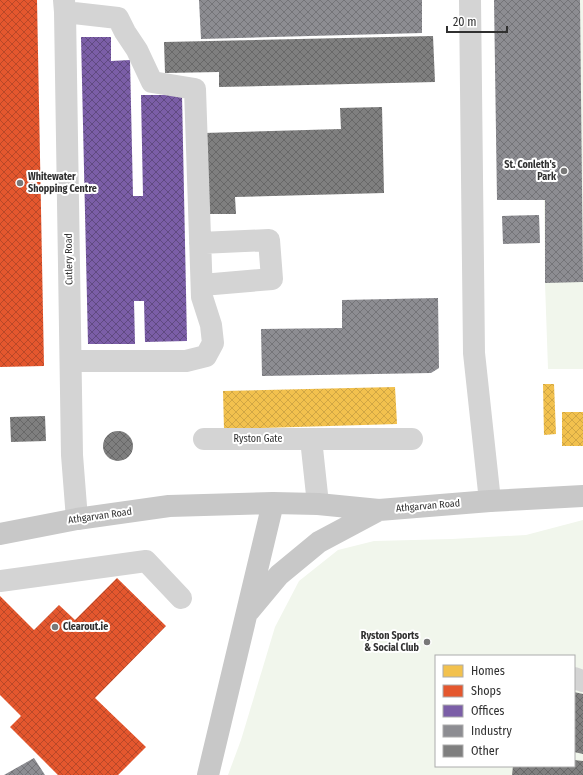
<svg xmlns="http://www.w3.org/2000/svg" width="583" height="775" font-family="'Fira Sans Condensed',sans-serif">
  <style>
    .garden { fill: #f1f6ec; fill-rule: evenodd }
    .homes { fill: url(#homes-cross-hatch) }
    .shops { fill: url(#shops-cross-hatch) }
    .offices { fill: url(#offices-cross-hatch) }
    .industry { fill: url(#industry-cross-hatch) }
    .building { fill: url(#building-cross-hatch) }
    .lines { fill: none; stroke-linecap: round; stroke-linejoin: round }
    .minor { stroke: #d4d4d4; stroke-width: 22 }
    .major { stroke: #c8c8c8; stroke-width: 22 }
    .poi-dot { fill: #787878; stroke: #fff; stroke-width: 1.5 }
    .labels { text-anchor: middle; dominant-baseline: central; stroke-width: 4; stroke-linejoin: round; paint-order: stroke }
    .poi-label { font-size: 10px; font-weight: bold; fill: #303030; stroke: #fff; text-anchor: end }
    .street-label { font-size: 10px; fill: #303030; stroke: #fff }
  </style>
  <defs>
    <pattern id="homes-cross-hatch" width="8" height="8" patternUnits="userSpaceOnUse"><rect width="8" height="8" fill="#f2c14e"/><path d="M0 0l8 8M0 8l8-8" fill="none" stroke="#d0a644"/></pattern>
    <pattern id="shops-cross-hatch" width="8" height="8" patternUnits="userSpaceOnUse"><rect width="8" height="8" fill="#e4572e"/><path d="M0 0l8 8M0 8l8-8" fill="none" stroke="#b94828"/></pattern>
    <pattern id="offices-cross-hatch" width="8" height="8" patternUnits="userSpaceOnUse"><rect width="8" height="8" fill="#7b5ea7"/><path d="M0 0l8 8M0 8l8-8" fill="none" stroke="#604a81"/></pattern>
    <pattern id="industry-cross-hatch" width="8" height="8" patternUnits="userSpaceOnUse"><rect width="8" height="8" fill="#8d8d92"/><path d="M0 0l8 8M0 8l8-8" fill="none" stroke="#747478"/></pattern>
    <pattern id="building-cross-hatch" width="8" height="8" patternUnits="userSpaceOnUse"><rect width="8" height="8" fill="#7f7f7f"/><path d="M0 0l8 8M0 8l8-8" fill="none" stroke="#686868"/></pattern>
  </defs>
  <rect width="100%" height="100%" fill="#fff"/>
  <path class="garden" d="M542,0h41v369h-35l-3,-86z
    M583,520v255h-355l13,-35 34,-113 24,-46 39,-31 36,-9 78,-2 74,-4zM436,656h138v110h-138z"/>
  <path class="homes" d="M543,384h11l2,50 -12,1z
    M395,387l2,37 -173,5 -1,-38z
    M562,412h21v34h-21z"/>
  <path class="shops" d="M0,0h37l7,366 -44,1z
    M117,578l49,48 -71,72 51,49 -28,28h-60l-48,-48 11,-11 -21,-21v-99l34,34 25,-25 16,15z"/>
  <path class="offices" d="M81,37h30v24l19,-1 3,136h10l-2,-101h41l5,246 -42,1 -1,-41h-10l1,43h-47z"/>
  <path class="industry" d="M199,0h223v33l-221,6z
    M494,0h48l1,91 -1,-91h38l3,282 -38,1v-83h-48z
    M539,215l1,28 -37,1 -1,-28z
    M438,298l1,70 -8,5 -169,3 -1,-47 81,-1v-28z
    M34,758l11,17h-41z"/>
  <path class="building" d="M433,36l2,46 -216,5v-15l-54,1 -1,-31z
    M382,107l2,86 -149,4 1,17h-29l-3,-81 137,-4 -1,-21z
    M45,416l1,25 -35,1 -1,-25z
    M103 446a15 15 0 1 1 30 0a15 15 0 1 1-30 0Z
    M574,692l9,2v60l-9,-2z
    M574,760l9,1v14h-71l1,-9h61z"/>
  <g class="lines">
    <path class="minor" d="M64,0l1,12 7,443 5,64
      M470,0l4,353 16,148
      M65,12l53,6 7,14 12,18 15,32 43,7 7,208 9,28 2,18 -7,13 -20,5h-115
      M200,243l69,-3 3,39 -70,6
      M204,439h208
      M311,439l7,65
      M0,581l146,-20 35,37
      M574,678l9,3"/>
    <path class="major" d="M0,534l77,-15 92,-13 104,-3 45,1 61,6 111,-9 93,-5
      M249,611l30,-36 40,-33 60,-32
      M208,775l65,-272"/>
  </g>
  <g class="poi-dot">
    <circle cx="564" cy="171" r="4"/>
    <circle cx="20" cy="183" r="4"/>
    <circle cx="55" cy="627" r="4"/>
    <circle cx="427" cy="642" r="4"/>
  </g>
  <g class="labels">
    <g class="poi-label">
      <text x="556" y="165">St. Conleth's<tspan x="556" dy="12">Park</tspan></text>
      <text x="28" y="177" text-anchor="start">Whitewater<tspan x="28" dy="12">Shopping Centre</tspan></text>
      <text x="63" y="627" text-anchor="start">Clearout.ie</text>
      <text x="419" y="636">Ryston Sports<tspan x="419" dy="12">&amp; Social Club</tspan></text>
    </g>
    <g class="street-label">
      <text transform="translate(69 259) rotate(-91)">Cutlery Road</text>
      <text x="258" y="439">Ryston Gate</text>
      <text transform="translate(428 506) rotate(-5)">Athgarvan Road</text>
      <text transform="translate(100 516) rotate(-8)">Athgarvan Road</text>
    </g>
  </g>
  <rect x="435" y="655" width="140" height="112" fill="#ffffff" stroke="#acacac"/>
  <rect x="443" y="665" width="20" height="12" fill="#f2c14e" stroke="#acacac"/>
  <text x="471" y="675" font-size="12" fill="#303030">Homes</text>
  <rect x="443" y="685" width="20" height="12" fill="#e4572e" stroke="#acacac"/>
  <text x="471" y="695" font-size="12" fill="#303030">Shops</text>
  <rect x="443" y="705" width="20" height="12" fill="#7b5ea7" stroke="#acacac"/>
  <text x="471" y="715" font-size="12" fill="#303030">Offices</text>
  <rect x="443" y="725" width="20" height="12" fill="#8d8d92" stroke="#acacac"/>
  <text x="471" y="735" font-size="12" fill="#303030">Industry</text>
  <rect x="443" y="745" width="20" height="12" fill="#7f7f7f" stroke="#acacac"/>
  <text x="471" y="755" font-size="12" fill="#303030">Other</text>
  <path d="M447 26v6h60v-6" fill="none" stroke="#303030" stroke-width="2"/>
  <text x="453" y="26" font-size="12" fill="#303030" stroke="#ffffff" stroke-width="3" paint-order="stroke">20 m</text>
</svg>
